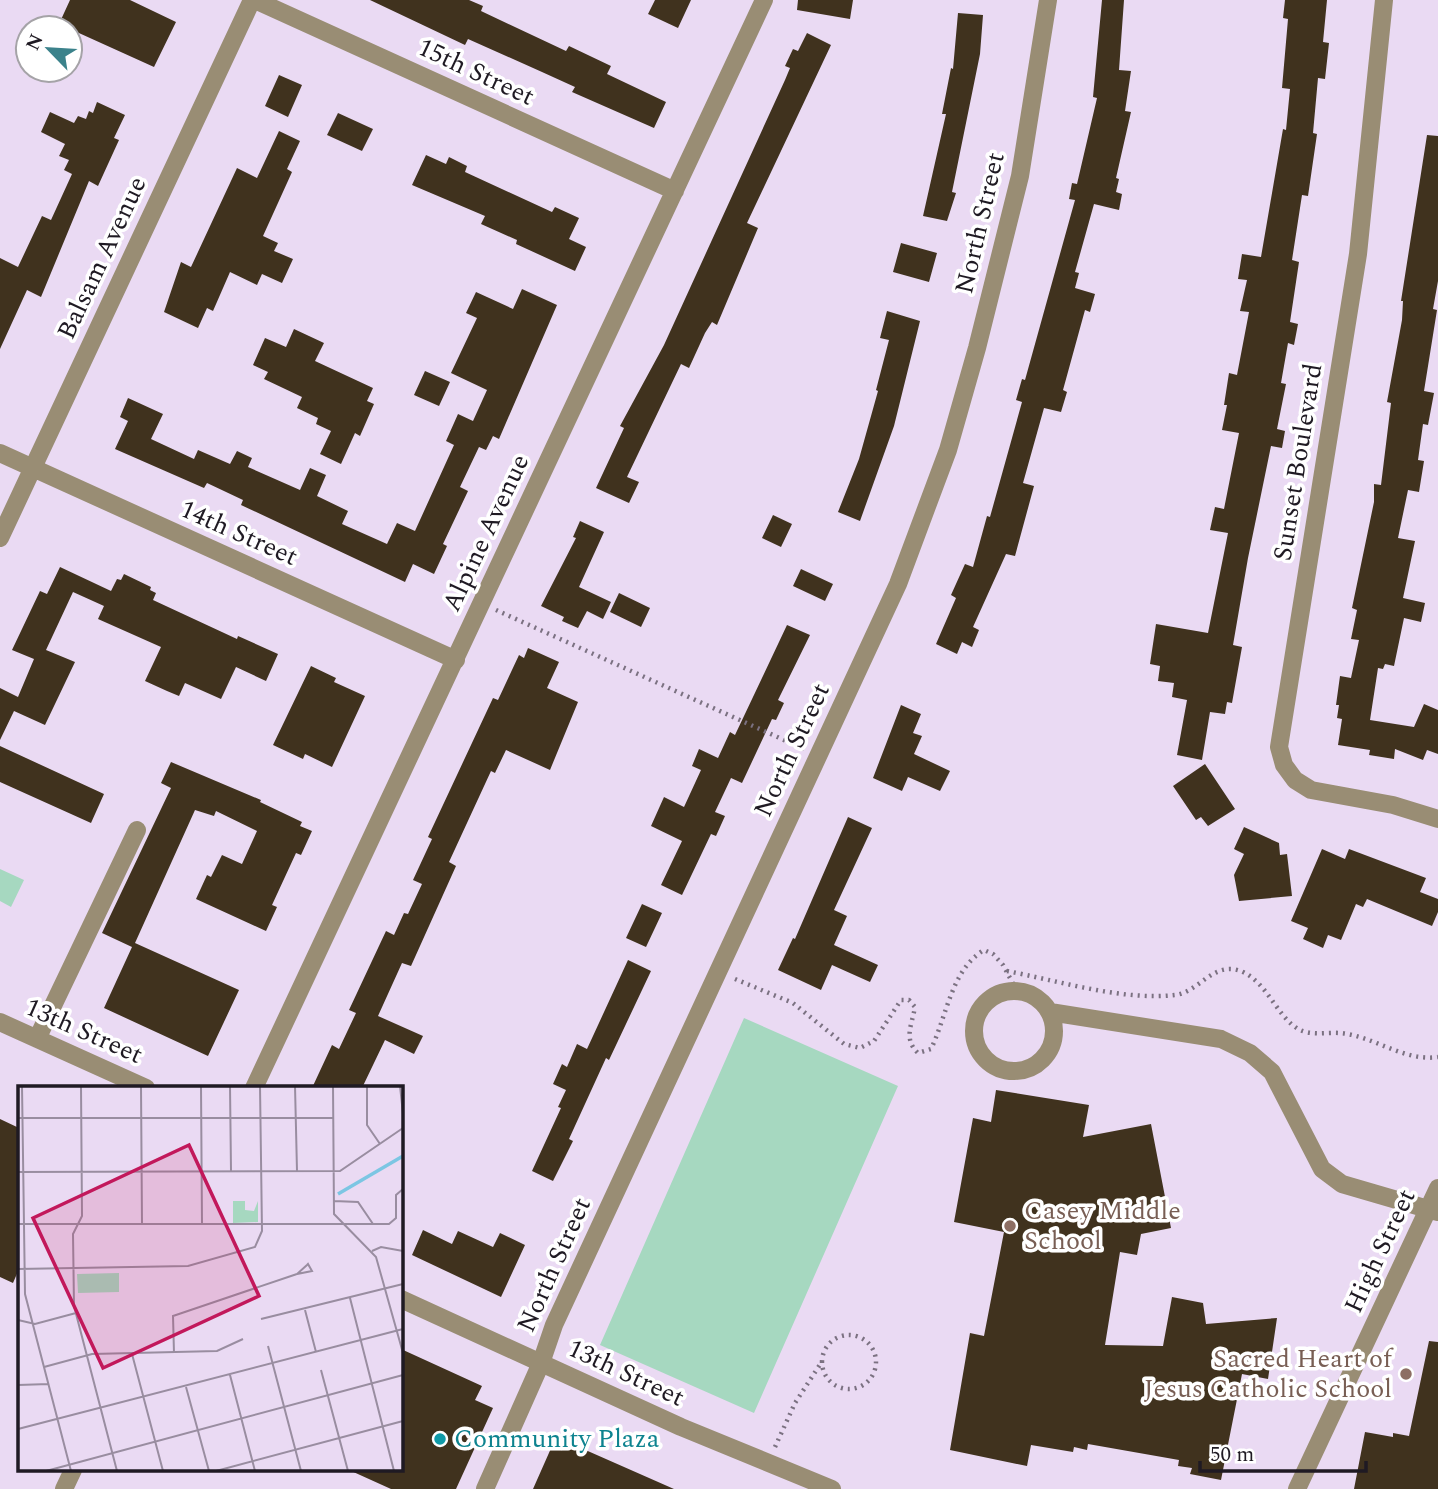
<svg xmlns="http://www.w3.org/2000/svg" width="1438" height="1489" font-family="Spectral,serif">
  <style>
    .green { fill: #a6d8c0 }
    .building { fill: #40321e }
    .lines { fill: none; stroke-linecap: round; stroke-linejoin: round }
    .path { stroke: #7b7181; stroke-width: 4.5; stroke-dasharray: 2 5; stroke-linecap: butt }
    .minor { stroke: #998d74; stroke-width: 18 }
    .education-dot { fill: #8d6e63; stroke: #fff; stroke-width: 2.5 }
    .culture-dot { fill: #0f9aa8; stroke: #fff; stroke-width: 2.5 }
    .labels { text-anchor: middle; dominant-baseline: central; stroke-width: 7; stroke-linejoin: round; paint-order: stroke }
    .street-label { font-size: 26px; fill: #1f1a23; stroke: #fff }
    .education-label { font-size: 26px; fill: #785e54; stroke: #fff; text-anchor: start }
    .culture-label { font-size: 26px; fill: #0d838f; stroke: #fff; text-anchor: start }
    .inset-river { fill: none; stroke: #7cc6e3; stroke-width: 3.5 }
    .inset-road { fill: none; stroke: #998da0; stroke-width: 2 }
    .view { fill: #c2185b; fill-opacity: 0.15; stroke: #c2185b; stroke-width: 3.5 }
    .inset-edge { fill: none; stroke: #1f1a23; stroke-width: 3.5 }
  </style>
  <rect width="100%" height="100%" fill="#eadaf3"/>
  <path class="green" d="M0,869l24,11 -13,27 -11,-6z
    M744,1018l154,68 -144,327 -154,-68z"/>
  <path class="building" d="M70,0h60l46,22 -22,45 -95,-43z
    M370,0h99l14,6 -2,5 85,40 3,-5 42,20 -4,8 59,28 -12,26 -82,-36 3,-5 -33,-15 -74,-33 -3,6z
    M655,0h36l-13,28 -30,-14z
    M798,0h55l-3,19 -53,-9z
    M1102,0h22l-5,70 12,1 -6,40 6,1 -15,66 3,1 -3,13 6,2 -3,16 -25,-6 -19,68 4,1 -4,15 20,6 -5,18 -5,-2 -22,80 4,2 -6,20 -17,-4 -21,75 11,3 -19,70 -9,-2 -33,73 6,3 -7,17 -10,-5 -5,12 -21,-10 20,-46 -5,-3 14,-31 8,3 14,-51 3,1 32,-115 -6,-2 6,-21 3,1 50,-180 -6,-1 3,-16 5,1 20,-86 -4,-1z
    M1285,0h42l-4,42 6,1 -4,36 -7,-1 -5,55 4,1 -9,62 -6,-1 -10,65 7,2 -9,60 8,2 -4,21 -6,-2 -7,40 5,1 -9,45 8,2 -3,17 -11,-2 -23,112 -15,87 9,2 -10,56 -5,-1 -2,12 -15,-2 -8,48 -25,-5 10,-55 -15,-3 2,-14 -16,-2 2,-15 -10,-2 6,-40 52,9 20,-100 -18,-3 5,-23 9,2 15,-76 -17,-3 5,-25h-3l5,-32 8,2 12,-63 -9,-1 7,-31 -9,-1 4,-25 19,3 22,-128 3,1 4,-41 -8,-1 6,-69 -5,-1z
    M958,13l25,2 -3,39 -28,138 4,1 -9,28 -24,-5 23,-102h-4l9,-46 2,1z
    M807,33l24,12 -84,178 11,5 -41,97 -5,-3 -7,11 -16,35 -8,-4 -54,113 12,5 -10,21 -33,-15 28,-60 -4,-2 44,-81 121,-265 5,-12 -5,-2 8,-17 5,2z
    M279,75l23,10 -14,32 -23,-11z
    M97,102l28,13 -11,23 5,2 -21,46 -9,-5 -48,116 -14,-7 -27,59v-91l18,9 24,-51 9,4 21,-46 -8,-4 5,-10 -10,-4 6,-12 -24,-12 9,-20 24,11 4,-7 8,3 3,-8 4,2z
    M338,113l35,16 -11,22 -35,-16z
    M279,131l21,10 -13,28 5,3 -29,64 15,7 -4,8 19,8 -11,24 -20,-9 -5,11 -27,-13 -17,39 -6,-3 -9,20 -34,-16 17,-50 10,5 46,-99 20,10z
    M1427,135l11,1v145l-5,28 4,1 -13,81 10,2 -6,32 -5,-1 -5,36 6,1 -5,31 -11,-2 -10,48 17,3 -12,57 22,5 -4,19 -17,-4 -10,48 -9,-2 -2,5 -5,-1 -8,52 44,7 10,-23 14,6v44l-11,-4 -4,10 -28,-11 -1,10 -25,-4 1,-5 -32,-5 4,-26 -5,-1 2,-13h-3l4,-29 11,2 8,-38 -8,-1 6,-29 -5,-2 22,-106v-18l7,1 10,-82 -4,-1 15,-82 1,-19h-2z
    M426,155l20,9 3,-7 18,9 -2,6 87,40 3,-5 24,11 -10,21 17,8 -11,24 -59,-27 1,-4 -36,-16 4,-8 -73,-31z
    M901,243l36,10 -8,29 -36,-10z
    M522,289l35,16 -58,134 -6,-3 -7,14 -7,-3 -19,40 8,4 -25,53 4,2 -13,28 -21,-10 -8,18 -164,-77 2,-5 -36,-17 -3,5 -89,-39 13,-28 -8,-4 8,-19 35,16 -12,25 43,20 4,-9 32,14 7,-13 15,7 -4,9 52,23 10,-22 16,7 -9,21 31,15 -6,13 45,20 10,-21 18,8 39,-86 -8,-4 12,-27 15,7 14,-31 -36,-17 26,-55 -11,-5 10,-21 37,17z
    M887,311l33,10 -26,105 -34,95 -22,-9 21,-53 19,-68 -2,-1 13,-50 -9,-2z
    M294,329l30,14 -9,18 58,27 -6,13 7,3 -14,32 -5,-3 -14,31 -21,-10 11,-23 -15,-7 2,-6 -21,-10 5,-11 -38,-18 4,-7 -15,-7 12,-27 21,9z
    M425,371l25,11 -11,24 -25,-11z
    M773,515l19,9 -11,23 -19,-9z
    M580,521l24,11 -25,55 32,15 -8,17 -16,-8 -9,17 -16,-7 2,-4 -23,-11 35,-68 -3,-1z
    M60,567l51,24 6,-12 4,1 3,-6 27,13 -1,3 6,3 -3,7 84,39 1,-3 40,18 -12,27 -30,-14 -15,32 -36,-16 -6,13 -12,-5 -22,-10 16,-34 -63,-28 6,-13 -31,-14 -27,58 29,12 -30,63 -31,-14 -14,29v-52l18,9 16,-38 -22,-9 28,-59 7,3z
    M801,569l32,15 -8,17 -32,-15z
    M619,593l31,15 -9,19 -31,-15z
    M787,625l23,10 -32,65 6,3 -8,17 -4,-1 -30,64 -11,-5 -16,34 10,4 -9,20 -5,-2 -29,61 -21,-10 21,-44 -31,-15 13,-29 20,10 17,-37 -9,-4 7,-17 19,9 12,-26 5,3z
    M528,648l31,14 -12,26 31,14 -28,68 -44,-20 -11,23 -4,-2 -42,91 7,4 -45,100 -9,-3 -24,53 45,20 -9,18 -29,-14 -23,48h-50l20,-43 7,4 17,-36 -7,-3 37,-79 8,4 10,-22 4,1 14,-30 -9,-4 19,-41 -4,-2 65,-139 5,2 21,-45 5,3z
    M311,666l25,12 -2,4 31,14 -33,71 -27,-13 -2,5 -30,-14z
    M901,705l20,9 -8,19 9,3 -8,18 36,17 -10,20 -32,-14 -6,14 -29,-13z
    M0,746l104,48 -13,29 -91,-41z
    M171,762l90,38 -1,2 42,20 -2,4 12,5 -11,24 -5,-2 -24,52 5,2 -11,24 -70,-32 11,-24 4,2 11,-22 20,9 15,-33 -41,-20 -2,5 -19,-6 -60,133 104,47 -31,66 -104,-48 28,-61 -30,-14 69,-145 -10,-5z
    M1205,764l30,45 -27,17 -7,-9 -5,3 -23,-34z
    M848,817l24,11 -38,82 13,6 -13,29 44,20 -8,17 -38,-17 -11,25 -43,-20 15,-32 2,1z
    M1244,827l35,16 1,12 7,-1 5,42 -53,5 -5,-26 10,-21 -10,-5z
    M1322,849l23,10 4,-10 77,29 -6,14 18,7v13l-6,14 -65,-27 -4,8 -7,-3 -15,36 -13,-5 -5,13 -20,-9 5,-11 -17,-7z
    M642,904l20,9 -16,34 -20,-9z
    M628,960l23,11 -42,89 -3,-2 -37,81 4,2 -20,40 -21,-10 29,-63 -3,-1 8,-17 -13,-6 9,-20 5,3 10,-23 10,5z
    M996,1090l93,15 -6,32 68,-13 20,104 -30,6 -4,21 -17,-3 -15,93 58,1 9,-49 31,6 3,21 71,-6 -9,61 -26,-5 -21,106 -31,-6 2,-6 -14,-2 1,-6 -91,-16 -1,6 -13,-3 -1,5 -42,-7 -4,21 -77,-16 20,-117 14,3 20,-104 -50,-10 19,-104 18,4z
    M0,1119l19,9v141l-6,14 -13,-6z
    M423,1230l29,14 6,-13 35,16 7,-14 25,12 -24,52 -89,-42z
    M1429,1341l9,1v147h-84l11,-57 28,5v-4l16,3z
    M401,1349l81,37 -7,14 18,8 -37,81h-65l-42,-19h52z
    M556,1437l118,52h-141z"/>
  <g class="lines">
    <path class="path" d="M496,610l308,139
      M1007,971c52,10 116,30 168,24 25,-3 39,-36 68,-23 25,12 33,43 55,57 13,7 28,3 42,4 34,3 64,29 98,24
      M735,979l58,24 51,41 16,4 14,-7 27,-41h8l6,7c-3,18 -12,32 3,46l13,-4c16,-33 20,-79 53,-99l9,4 10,11 14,26
      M822 1362a27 27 0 1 1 54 0a27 27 0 1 1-54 0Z
      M775,1447l20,-44 26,-40"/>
    <path class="minor" d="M255,0l420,191
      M1384,0l-26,254 -79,493 5,18 11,15 16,10 82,15 45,14
      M0,453l456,207
      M0,538l252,-538
      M974 1031a40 40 0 1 1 80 0a40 40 0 1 1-80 0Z
      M1050,1012l171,27 29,14 22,19 50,97 20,15 96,28
      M0,1022l146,66
      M37,1039l100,-209
      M254,1088l510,-1088
      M401,1299l280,128 151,62
      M64,1489l9,-19
      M485,1489l56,-126 13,-38 344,-741 50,-134 29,-102 43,-172 28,-176
      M1297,1489l141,-301"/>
  </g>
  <g class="education-dot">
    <circle cx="1010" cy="1226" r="7"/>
    <circle cx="1406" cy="1374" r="7"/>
  </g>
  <circle class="culture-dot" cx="440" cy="1439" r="7"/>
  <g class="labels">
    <g class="street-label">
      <text transform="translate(476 72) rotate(25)">15th Street</text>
      <text transform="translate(980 223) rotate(-77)">North Street</text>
      <text transform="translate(102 258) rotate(-65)">Balsam Avenue</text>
      <text transform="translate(1298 462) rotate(-81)">Sunset Boulevard</text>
      <text transform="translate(239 533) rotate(24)">14th Street</text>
      <text transform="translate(486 533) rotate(-65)">Alpine Avenue</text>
      <text transform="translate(792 750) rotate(-65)">North Street</text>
      <text transform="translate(84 1031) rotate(24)">13th Street</text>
      <text transform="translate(1380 1251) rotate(-65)">High Street</text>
      <text transform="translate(554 1265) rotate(-66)">North Street</text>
      <text transform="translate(626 1373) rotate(25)">13th Street</text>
    </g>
    <g class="education-label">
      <text x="1024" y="1211">Casey Middle<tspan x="1024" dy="30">School</tspan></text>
      <text x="1392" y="1359" text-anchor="end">Sacred Heart of<tspan x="1392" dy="30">Jesus Catholic School</tspan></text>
    </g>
    <g class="culture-label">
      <text x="454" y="1439">Community Plaza</text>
    </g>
  </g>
  <g transform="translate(18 1086)">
    <rect width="385" height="385" fill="#eadaf3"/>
    <path d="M215,115h12v9l9,1 4,-10v21l-25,1zM101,187v19l-41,1 -1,-19z" fill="#a6d8c0"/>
    <path class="inset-river" d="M320,108l65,-38"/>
    <path class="inset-road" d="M4,0l3,208 46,177M63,0l1,130 -9,18 1,72 43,165M123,0l1,139M183,0l1,139M212,0l1,85M277,0l2,85M315,0l1,128 42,43 27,96M349,0v39l13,19M382,0l3,28M0,32h315M0,86l322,-1 63,-43M316,115l24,1 15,22M0,138h371l7,-6v-23l7,-6M354,165l9,-4 22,4M290,178l4,7 -15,3 10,-9zM0,183l170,-3 67,-19 7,-16 -2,-145M332,212l44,173M287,224l11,42M243,233l142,-35M0,234l17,4 41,-11M250,260l33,125M156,267l-1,-37 124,-42M114,268l31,117M26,281l48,-13 125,-3 26,-12M303,284l27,101M212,289l25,96M0,299l31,-1M168,301l23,84M0,343l385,-100M28,385l357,-96M198,385l187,-50"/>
    <path class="view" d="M171,59l70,151 -156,72 -70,-150z"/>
    <rect width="385" height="385" class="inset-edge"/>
  </g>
  <g transform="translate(49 49) rotate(295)"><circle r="33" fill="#ffffff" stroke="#a5a3a7" stroke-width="2"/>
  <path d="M0-5L12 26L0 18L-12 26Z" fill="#3b828b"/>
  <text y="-10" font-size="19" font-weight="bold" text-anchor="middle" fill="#1f1a23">N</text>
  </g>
  <path d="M1200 1461v10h166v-10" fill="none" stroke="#1f1a23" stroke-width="3.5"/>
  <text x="1210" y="1461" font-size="21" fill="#1f1a23" stroke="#ffffff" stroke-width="5" paint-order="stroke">50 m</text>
</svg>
